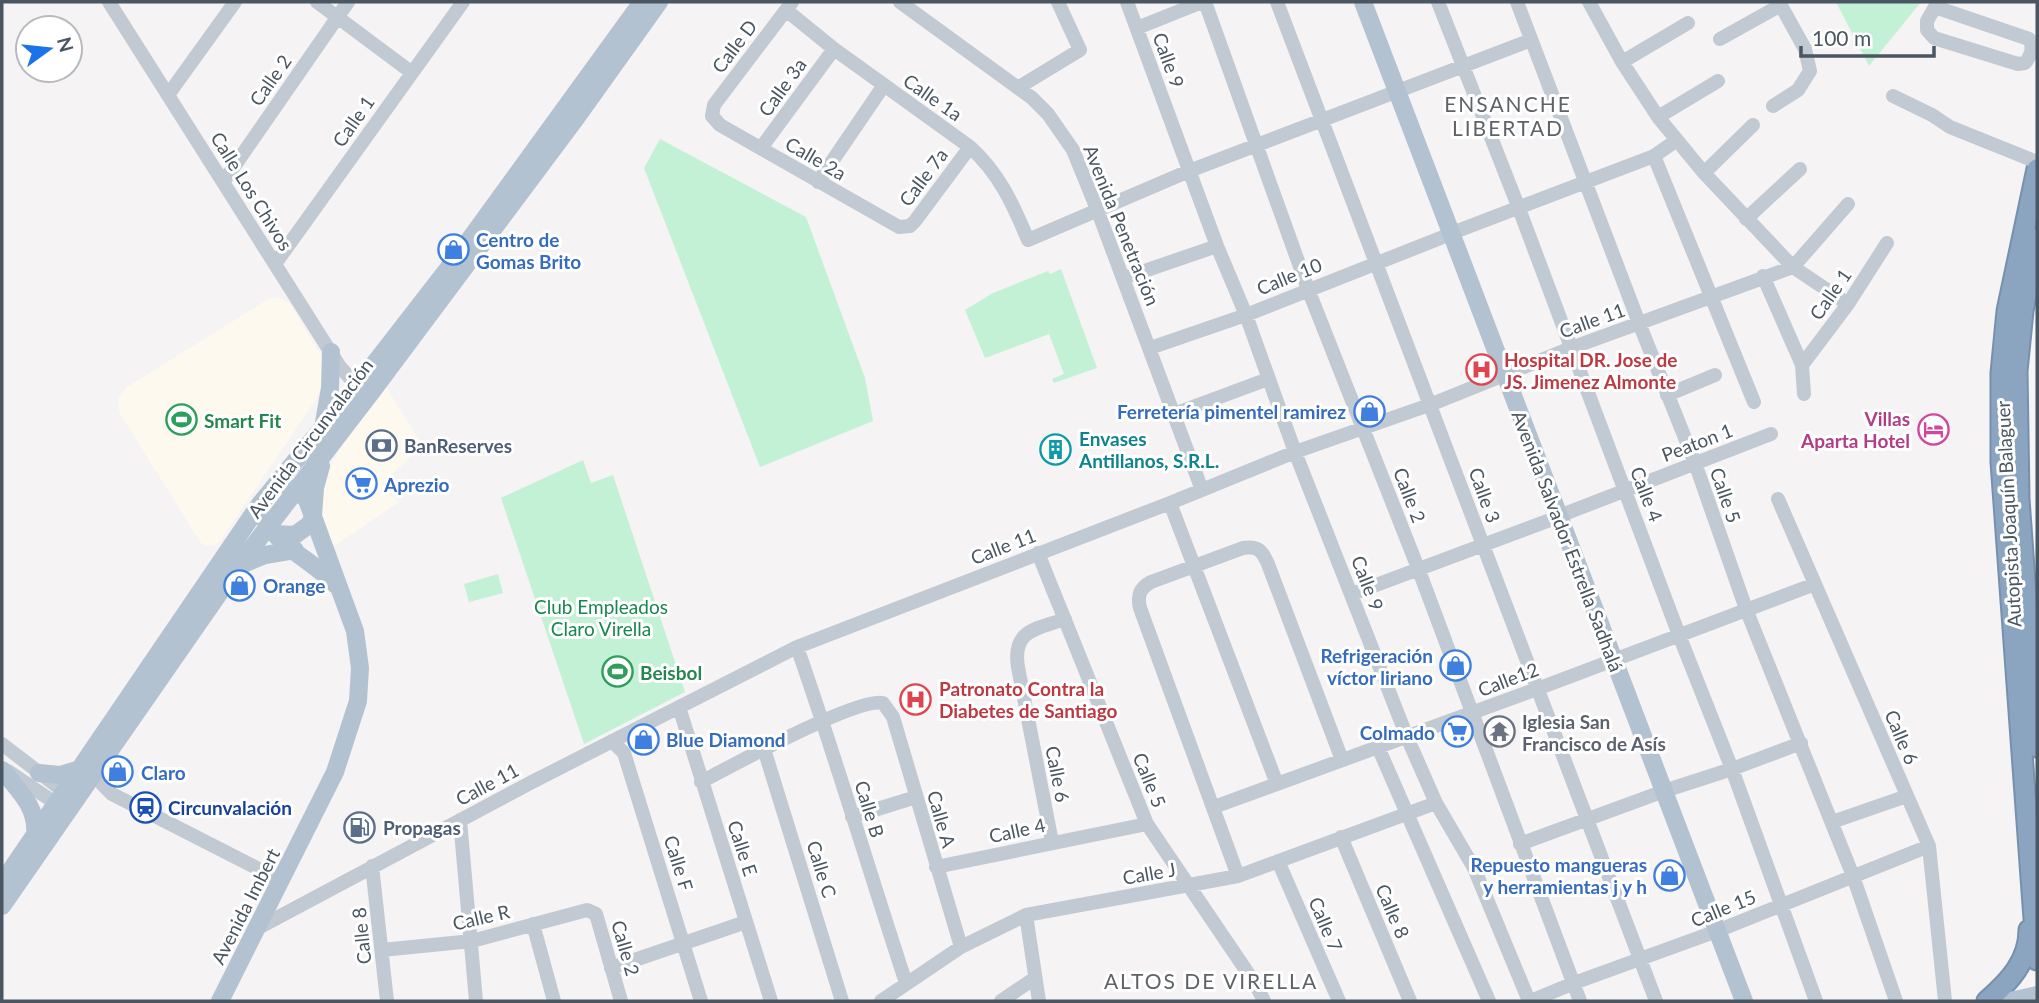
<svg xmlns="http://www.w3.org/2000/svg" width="2039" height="1003" font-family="Lato,sans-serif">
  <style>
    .commercial { fill: #fdf9ef }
    .green { fill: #c3f1d5 }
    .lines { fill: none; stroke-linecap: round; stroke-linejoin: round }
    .highway-casing { stroke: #7690ad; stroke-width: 23 }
    .minor { stroke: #c1cad2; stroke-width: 14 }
    .major { stroke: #b3c2d1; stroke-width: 18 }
    .highway { stroke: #8ba5c1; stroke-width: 19 }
    .labels { text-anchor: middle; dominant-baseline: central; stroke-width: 6; stroke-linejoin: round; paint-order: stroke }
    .street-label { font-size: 19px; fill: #4a5661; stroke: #fff }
    .shop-label { font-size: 19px; font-weight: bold; fill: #366cbe; stroke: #fff; text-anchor: start }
    .health-label { font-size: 19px; font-weight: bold; fill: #be3a42; stroke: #fff; text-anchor: start }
    .hotel-label { font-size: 19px; font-weight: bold; fill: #b23c85; stroke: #fff; text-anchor: end }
    .leisure-label { font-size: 19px; font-weight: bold; fill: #27864d; stroke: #fff; text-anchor: start }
    .culture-label { font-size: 19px; font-weight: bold; fill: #0d838f; stroke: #fff; text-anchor: start }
    .service-label { font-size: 19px; font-weight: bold; fill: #4e5e75; stroke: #fff; text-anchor: start }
    .park-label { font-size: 19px; fill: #17864f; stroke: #fff }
    .worship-label { font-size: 19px; font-weight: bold; fill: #5b616d; stroke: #fff; text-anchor: start }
    .transit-label { font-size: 19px; font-weight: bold; fill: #164399; stroke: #fff; text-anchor: start }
    .neighbourhood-label { font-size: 21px; letter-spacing: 2px; fill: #5f6368; stroke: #fff }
  </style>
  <rect width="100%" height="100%" fill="#f5f3f3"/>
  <path class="commercial" d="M278,297l11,6 32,52 2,9 -1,22 -6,13 -96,142 -4,4 -10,1 -5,-3 -82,-131 -1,-15 9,-10 143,-89z
    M385,386l38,60 -41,37 17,19 -68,46 -9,-27 -1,-33 19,-40z"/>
  <path class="green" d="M1836,2h85l-52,64z
    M660,139l146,78 59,161 8,43 -113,46 -116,-299z
    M1061,269l36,99 -43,15 -2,-4 12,-5 -15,-40 -64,24 -20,-48 28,-17 55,-22 2,3z
    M583,460l8,23 22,-8 72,217 -101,52 -83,-246z
    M498,574l5,19 -34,9 -5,-18z"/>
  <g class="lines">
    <defs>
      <path id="highway" d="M2037,169l-30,142 -6,62v89l36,498
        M2037,238l-14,73 -6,60 2,128 18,248
        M1987,1001c22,-19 42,-40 42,-71"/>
    </defs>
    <use href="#highway" class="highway-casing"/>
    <path class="minor" d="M109,2l231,365 22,24
      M317,2l94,70
      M792,2l-78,103 -2,11 8,9 179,102 11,-1 5,-5 55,-74
      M900,2l132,96 16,16 25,36 24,59 105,281
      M1127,2l90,244 29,69 49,137 112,285 29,66 38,65 55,133
      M1205,2l103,287 110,279 162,433
      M1277,2c126,333 255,665 379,999
      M1438,2l80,204 161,429 53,134 84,232
      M1517,2l122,321 56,140 51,146 107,267 43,125
      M1589,2l33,60 36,55 46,56 89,94 55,37
      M1935,7l94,32c5,8 2,17 -4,24l-7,1 -84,-26 -7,-8v-9z
      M786,10l48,39 136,98c29,26 43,57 58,93l161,-69 342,-131
      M1137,28l65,-26
      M1720,39l61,-34
      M1622,62l66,-39
      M1019,87l61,-37 -22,-48
      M168,95l67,-93
      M1893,96l39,19 18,12 87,35
      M1773,106l25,-16 12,-19 -5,-22 -26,-47
      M1658,117l60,-36
      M761,148l73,-99
      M1654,156l100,246
      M1704,173l49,-48
      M224,181l124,-179
      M818,182l66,-97
      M1746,219l54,-50
      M1452,233l202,-77 23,-16
      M275,264l188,-262
      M1763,276l39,89 2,29
      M1124,278l93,-32
      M1150,348l96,-33 197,-78
      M1802,365l46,-61 39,-61
      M1667,395l48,-20
      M1174,414l94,-35
      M1778,499l151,347 16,155
      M1170,503l107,281
      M1559,516l212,-82
      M1038,553l109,271 109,161 8,16
      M1352,594l198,-74
      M797,647c39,111 72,224 109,336
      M679,707l92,294
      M612,741l12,12 77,248
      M2,744l69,53
      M1378,747l111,254
      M764,749l78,252
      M101,763l1,21 10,10 168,86
      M8,771l56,38
      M701,782c30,-16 157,-85 182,-79l10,14 68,230
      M1664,791l68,-22 69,-26
      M1214,807l323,-118 278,-105
      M852,817l64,-20
      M460,820l16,181
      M1832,822l75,-26
      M1341,837l69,164
      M1052,842l-34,-175c-6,-37 18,-38 47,-48
      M1520,844l136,-50
      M1278,861l61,140
      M372,866l15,135
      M936,867l211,-43
      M1238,876l-98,-268c-3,-13 0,-20 11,-26l92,-34c15,-2 19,2 25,16l74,196
      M1026,915l13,86
      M533,924l21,77
      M258,928l274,-146 265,-135 373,-144 125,-51 137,-48 139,-56 222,-81 55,-63
      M382,950l90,-9 115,-31 9,4 25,87
      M611,968l135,-46
      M881,1001l80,-54 65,-32 212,-39 198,-73
      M1001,1001l34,-23
      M1531,1001l43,-18 143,-52 212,-85"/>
    <path class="major" d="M1363,2l381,999
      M323,428l7,-40 1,-36
      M264,519c15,28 50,43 72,66
      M276,534l19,1 15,-11 3,-8 2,-28 6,-22
      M241,565l24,-10 30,-5
      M2,770c16,20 36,37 33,65
      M39,773l21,2 20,-6
      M2,883l258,-379 97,-118 97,-125 188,-259
      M2,906l236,-340 135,-176 203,-272 83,-116
      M220,1001l115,-229 23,-71 2,-33 -5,-37 -48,-131 -9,-9 -9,-3
      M2010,1001l27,-6"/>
    <use href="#highway" class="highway"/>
  </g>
  <defs>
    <symbol id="shop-ring" viewBox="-11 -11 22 22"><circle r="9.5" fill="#fff" stroke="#3f7fe0" stroke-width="1.5"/><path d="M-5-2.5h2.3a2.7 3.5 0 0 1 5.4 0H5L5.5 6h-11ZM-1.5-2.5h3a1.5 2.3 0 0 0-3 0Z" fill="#3f7fe0"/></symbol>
    <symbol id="hospital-ring" viewBox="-11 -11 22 22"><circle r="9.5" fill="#fff" stroke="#e0444e" stroke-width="1.5"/><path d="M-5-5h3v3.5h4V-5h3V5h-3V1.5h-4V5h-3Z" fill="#e0444e"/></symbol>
    <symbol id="stadium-ring" viewBox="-11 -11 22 22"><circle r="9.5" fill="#fff" stroke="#2e9e5b" stroke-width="1.5"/><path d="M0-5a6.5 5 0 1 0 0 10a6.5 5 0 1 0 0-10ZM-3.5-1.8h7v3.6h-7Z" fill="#2e9e5b"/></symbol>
    <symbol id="hotel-ring" viewBox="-11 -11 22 22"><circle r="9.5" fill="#fff" stroke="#d1479c" stroke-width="1.5"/><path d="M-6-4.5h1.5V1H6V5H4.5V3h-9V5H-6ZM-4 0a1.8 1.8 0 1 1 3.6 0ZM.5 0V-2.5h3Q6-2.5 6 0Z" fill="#d1479c"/></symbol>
    <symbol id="bank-ring" viewBox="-11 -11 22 22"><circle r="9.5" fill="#fff" stroke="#5c6f8a" stroke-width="1.5"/><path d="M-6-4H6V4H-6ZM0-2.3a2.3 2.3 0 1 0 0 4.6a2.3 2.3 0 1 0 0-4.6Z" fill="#5c6f8a"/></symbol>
    <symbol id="building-ring" viewBox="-11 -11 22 22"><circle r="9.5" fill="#fff" stroke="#0f9aa8" stroke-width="1.5"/><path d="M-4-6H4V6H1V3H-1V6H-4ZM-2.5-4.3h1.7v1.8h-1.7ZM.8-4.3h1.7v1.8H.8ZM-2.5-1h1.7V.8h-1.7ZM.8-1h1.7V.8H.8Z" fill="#0f9aa8"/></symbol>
    <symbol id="supermarket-ring" viewBox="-11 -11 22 22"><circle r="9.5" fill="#fff" stroke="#3f7fe0" stroke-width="1.5"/><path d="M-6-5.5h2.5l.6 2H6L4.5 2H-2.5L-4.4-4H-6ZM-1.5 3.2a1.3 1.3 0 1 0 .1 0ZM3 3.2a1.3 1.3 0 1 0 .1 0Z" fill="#3f7fe0"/></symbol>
    <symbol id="temple-ring" viewBox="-11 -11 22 22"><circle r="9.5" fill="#fff" stroke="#6b7280" stroke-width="1.5"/><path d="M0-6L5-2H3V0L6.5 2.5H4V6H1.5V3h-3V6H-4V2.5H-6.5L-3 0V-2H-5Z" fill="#6b7280"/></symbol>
    <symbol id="station-ring" viewBox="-11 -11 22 22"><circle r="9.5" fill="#fff" stroke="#1a4fb4" stroke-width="1.5"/><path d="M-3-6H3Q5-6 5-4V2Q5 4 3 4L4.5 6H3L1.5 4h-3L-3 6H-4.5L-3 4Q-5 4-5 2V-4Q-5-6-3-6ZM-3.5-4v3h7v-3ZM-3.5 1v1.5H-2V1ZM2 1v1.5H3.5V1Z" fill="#1a4fb4"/></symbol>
    <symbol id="fuel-ring" viewBox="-11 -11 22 22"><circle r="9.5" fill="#fff" stroke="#5c6f8a" stroke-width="1.5"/><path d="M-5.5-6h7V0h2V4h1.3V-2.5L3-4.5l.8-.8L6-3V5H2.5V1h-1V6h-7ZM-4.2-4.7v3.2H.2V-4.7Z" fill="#5c6f8a"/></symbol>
  </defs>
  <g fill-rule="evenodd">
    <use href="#shop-ring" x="436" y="232" width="35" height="35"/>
    <use href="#hospital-ring" x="1464" y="352" width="35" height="35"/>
    <use href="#shop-ring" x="1352" y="394" width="35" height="35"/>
    <use href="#stadium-ring" x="164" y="402" width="35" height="35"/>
    <use href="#hotel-ring" x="1916" y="412" width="35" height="35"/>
    <use href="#bank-ring" x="364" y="428" width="35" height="35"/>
    <use href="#building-ring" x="1038" y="432" width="35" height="35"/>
    <use href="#supermarket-ring" x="344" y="466" width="35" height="35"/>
    <use href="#shop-ring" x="222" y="568" width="35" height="35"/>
    <use href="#shop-ring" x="1438" y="648" width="35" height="35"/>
    <use href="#stadium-ring" x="600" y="654" width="35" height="35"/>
    <use href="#hospital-ring" x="898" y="682" width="35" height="35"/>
    <use href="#supermarket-ring" x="1440" y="714" width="35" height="35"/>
    <use href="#temple-ring" x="1482" y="714" width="35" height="35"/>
    <use href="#shop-ring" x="626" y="722" width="35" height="35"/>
    <use href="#shop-ring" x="100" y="754" width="35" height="35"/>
    <use href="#station-ring" x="128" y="790" width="35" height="35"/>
    <use href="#fuel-ring" x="342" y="810" width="35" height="35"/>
    <use href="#shop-ring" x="1652" y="858" width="35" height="35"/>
  </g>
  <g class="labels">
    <g class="street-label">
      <text transform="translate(734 46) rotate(-53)">Calle D</text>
      <text transform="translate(1169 60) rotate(70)">Calle 9</text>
      <text transform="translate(270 80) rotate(-55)">Calle 2</text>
      <text transform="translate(782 87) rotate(-54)">Calle 3a</text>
      <text transform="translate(933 97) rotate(35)">Calle 1a</text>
      <text transform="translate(353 121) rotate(-55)">Calle 1</text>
      <text transform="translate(816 158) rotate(30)">Calle 2a</text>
      <text transform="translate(923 177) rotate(-53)">Calle 7a</text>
      <text transform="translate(252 191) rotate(58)">Calle Los Chivos</text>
      <text transform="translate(1122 225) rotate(68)">Avenida Penetración</text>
      <text transform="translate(1289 276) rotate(-22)">Calle 10</text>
      <text transform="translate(1830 294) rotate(-55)">Calle 1</text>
      <text transform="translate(1592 320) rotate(-20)">Calle 11</text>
      <text transform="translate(310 438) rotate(-53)">Avenida Circunvalación</text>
      <text transform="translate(1697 442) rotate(-21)">Peaton 1</text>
      <text transform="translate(1647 494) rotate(69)">Calle 4</text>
      <text transform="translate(1410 495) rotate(69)">Calle 2</text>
      <text transform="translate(1485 495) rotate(70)">Calle 3</text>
      <text transform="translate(1726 495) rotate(71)">Calle 5</text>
      <text transform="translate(2008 514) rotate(-93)">Autopista Joaquín Balaguer</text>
      <text transform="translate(1568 541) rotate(69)">Avenida Salvador Estrella Sadhalá</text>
      <text transform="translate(1003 546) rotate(-21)">Calle 11</text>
      <text transform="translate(1368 583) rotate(69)">Calle 9</text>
      <text transform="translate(1508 679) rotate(-21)">Calle12</text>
      <text transform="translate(1902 737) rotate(67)">Calle 6</text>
      <text transform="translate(1058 774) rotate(79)">Calle 6</text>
      <text transform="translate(1150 780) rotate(68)">Calle 5</text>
      <text transform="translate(487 784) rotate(-28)">Calle 11</text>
      <text transform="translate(870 809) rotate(73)">Calle B</text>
      <text transform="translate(942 819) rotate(74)">Calle A</text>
      <text transform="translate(1017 830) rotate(-12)">Calle 4</text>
      <text transform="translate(743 848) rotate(72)">Calle E</text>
      <text transform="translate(679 863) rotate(73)">Calle F</text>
      <text transform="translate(822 869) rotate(73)">Calle C</text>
      <text transform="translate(1149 873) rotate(-10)">Calle J</text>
      <text transform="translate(245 906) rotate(-63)">Avenida Imbert</text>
      <text transform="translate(1723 908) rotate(-22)">Calle 15</text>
      <text transform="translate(1393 911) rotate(67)">Calle 8</text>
      <text transform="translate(481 917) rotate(-13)">Calle R</text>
      <text transform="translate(1326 924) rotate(67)">Calle 7</text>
      <text transform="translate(361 936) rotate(-96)">Calle 8</text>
      <text transform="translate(626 948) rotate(74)">Calle 2</text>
    </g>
    <g class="shop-label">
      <text x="476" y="239">Centro de<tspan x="476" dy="22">Gomas Brito</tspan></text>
      <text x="1346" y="411" text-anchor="end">Ferretería pimentel ramirez</text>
      <text x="384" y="484">Aprezio</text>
      <text x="263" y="585">Orange</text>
      <text x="1433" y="655" text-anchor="end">Refrigeración<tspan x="1433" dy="22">víctor liriano</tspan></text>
      <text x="1435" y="732" text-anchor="end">Colmado</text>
      <text x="666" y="739">Blue Diamond</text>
      <text x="141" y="772">Claro</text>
      <text x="1647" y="864" text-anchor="end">Repuesto mangueras<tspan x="1647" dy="22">y herramientas j y h</tspan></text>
    </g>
    <g class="health-label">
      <text x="1504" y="359">Hospital DR. Jose de<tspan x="1504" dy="22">JS. Jimenez Almonte</tspan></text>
      <text x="939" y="688">Patronato Contra la<tspan x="939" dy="22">Diabetes de Santiago</tspan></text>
    </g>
    <g class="hotel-label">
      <text x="1910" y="418">Villas<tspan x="1910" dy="22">Aparta Hotel</tspan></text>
    </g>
    <g class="leisure-label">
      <text x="204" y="420">Smart Fit</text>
      <text x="640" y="672">Beisbol</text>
    </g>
    <g class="culture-label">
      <text x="1079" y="438">Envases<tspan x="1079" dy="22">Antillanos, S.R.L.</tspan></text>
    </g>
    <g class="service-label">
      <text x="404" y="445">BanReserves</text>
      <text x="383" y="827">Propagas</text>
    </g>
    <g class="park-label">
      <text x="601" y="606">Club Empleados<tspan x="601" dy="22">Claro Virella</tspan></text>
    </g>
    <g class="worship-label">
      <text x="1522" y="721">Iglesia San<tspan x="1522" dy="22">Francisco de Asís</tspan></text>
    </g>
    <g class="transit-label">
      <text x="168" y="807">Circunvalación</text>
    </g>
    <g class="neighbourhood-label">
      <text x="1508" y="103">ENSANCHE<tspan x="1508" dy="24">LIBERTAD</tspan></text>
      <text x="1211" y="980">ALTOS DE VIRELLA</text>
    </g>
  </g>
  <rect width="2039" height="1003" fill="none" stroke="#4a5661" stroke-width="7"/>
  <g transform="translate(49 49) rotate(75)"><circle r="33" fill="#ffffff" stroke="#b7bbc0" stroke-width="2"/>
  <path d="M0-5L12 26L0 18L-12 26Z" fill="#1a73e8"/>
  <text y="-10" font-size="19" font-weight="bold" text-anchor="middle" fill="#4a5661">N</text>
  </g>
  <path d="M1801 46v10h133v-10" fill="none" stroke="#4a5661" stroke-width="3.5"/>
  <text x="1812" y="46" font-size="21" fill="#4a5661" stroke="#ffffff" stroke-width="5" paint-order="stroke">100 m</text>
</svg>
